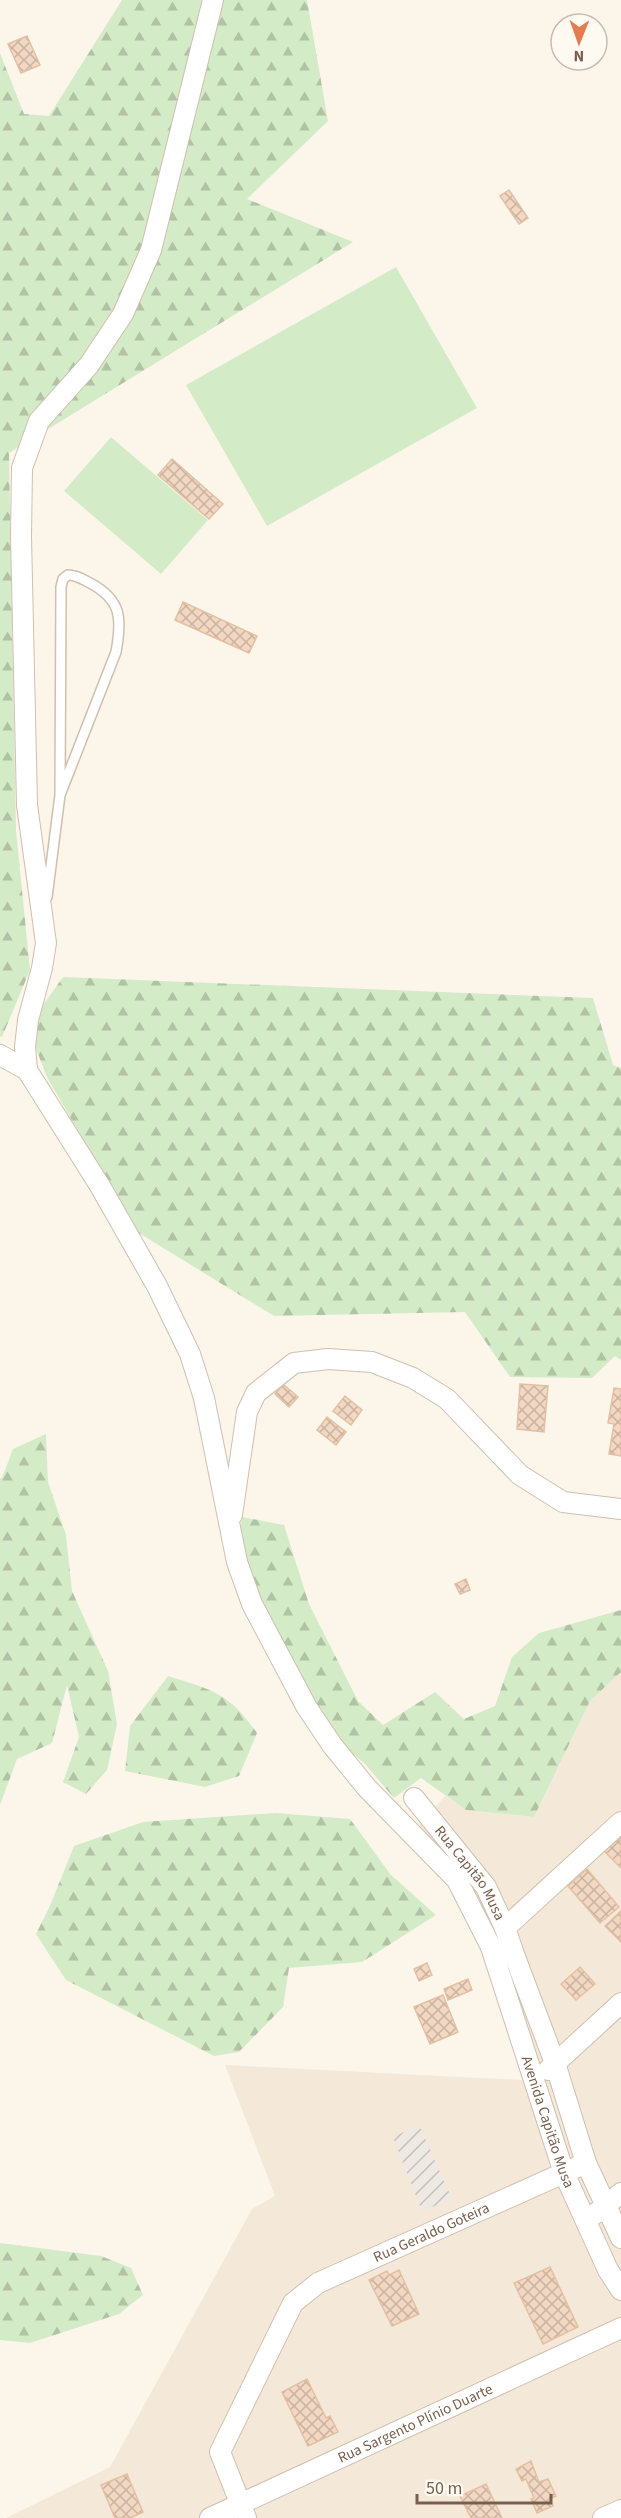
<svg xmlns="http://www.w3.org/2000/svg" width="621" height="2518" font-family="'Source Sans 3',sans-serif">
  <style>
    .residential { fill: #f4e9d8 }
    .industrial { fill: url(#industrial-furrows) }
    .grass { fill: #d4ebc8 }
    .forest { fill: url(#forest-firs) }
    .building { fill: url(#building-cross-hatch); stroke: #e4c0a2; stroke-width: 1.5 }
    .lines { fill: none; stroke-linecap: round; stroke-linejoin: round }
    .lane-casing { stroke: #cfbfaf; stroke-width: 12 }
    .street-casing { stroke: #cfbfaf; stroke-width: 22 }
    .lane { stroke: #fff; stroke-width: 9 }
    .street { stroke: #fff; stroke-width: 20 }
    .labels { text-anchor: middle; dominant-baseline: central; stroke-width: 6; stroke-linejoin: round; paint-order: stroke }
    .street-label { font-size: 15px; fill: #785f4d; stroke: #fffaf1 }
  </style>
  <defs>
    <pattern id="industrial-furrows" width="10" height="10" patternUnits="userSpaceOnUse" patternTransform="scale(1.5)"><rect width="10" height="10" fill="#eee9e3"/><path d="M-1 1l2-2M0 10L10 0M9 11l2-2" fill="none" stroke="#c6c0ba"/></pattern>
    <pattern id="forest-firs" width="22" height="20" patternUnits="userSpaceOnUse" patternTransform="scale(1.5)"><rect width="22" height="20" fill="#d4ebc8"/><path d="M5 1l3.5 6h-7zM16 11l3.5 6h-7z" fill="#b1c2a5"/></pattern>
    <pattern id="building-cross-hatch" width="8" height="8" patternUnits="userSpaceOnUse" patternTransform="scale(1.5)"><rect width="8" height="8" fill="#f2d8c2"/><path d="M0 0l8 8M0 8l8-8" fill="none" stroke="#c9b2a0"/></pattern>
  </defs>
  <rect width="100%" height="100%" fill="#fcf6ea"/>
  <path class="residential" d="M621,1672v846h-615l104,-51 142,-258 23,-13 -50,-131 297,15 -33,-123 -27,-57 -55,-61 38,-43 21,14 68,7 56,-116z"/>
  <path class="industrial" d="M419,2125l33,74 -30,12 -29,-74z"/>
  <path class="grass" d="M396,267l81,141 -210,118 -81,-141z
    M111,437l97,83 -47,54 -97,-83z"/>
  <path class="forest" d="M122,0h185l21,121 -81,78 106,43 -344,211 7,377 14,140 -28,67 -2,-1v-983l24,61 25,2z
    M63,977l530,21 20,67 8,3v292l-6,-4 -23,22 -82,-1 -45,-65 -191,4 -140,-86 -88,-155 -11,-29 2,-19 6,-22z
    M46,1434l2,48 18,53 6,56 36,80 9,53 -10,46 -21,24 -23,-12 16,-45 -12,-52 -15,58 -35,16 -17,46v-327h2l11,-29z
    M242,1517l42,8 25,79 49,97 25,24 52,-33 29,27 31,-13 17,-49 27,-24 82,-23v62l-31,29 -56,116 -68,-7 -45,-32 -27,20 -30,-35 -32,-26 -69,-121 -25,-60z
    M168,1676c45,14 61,17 89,57l-18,43 -34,11 -80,-16 5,-45z
    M276,1813l74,6 41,56 45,40 -74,47 -73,6 -6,39 -44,45 -25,4 -148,-76 -30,-46 13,-26 25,-62 69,-24z
    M0,2243l101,13 30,12 12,27 -24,19 -89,29 -30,-3z"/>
  <path class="building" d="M27,36l13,29 -19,8 -13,-29z
    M509,190l19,28 -9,6 -19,-28z
    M172,459l51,45 -14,15 -51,-44z
    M183,602l74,34 -8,17 -74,-33z
    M283,1384l15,13 -9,10 -14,-13z
    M520,1384l28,2 -4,46 -27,-3z
    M614,1388l7,1v67l-12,-2 5,-30 -6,-1z
    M345,1396l17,14 -11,15 -18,-14z
    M327,1417l19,15 -10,13 -19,-15z
    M466,1579l4,11 -10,4 -5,-10z
    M621,1833v35l-18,-18z
    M587,1869l32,38 -19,16 -32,-37z
    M621,1911v31l-16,-16z
    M427,1963l5,12 -13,6 -5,-12z
    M580,1967l15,17 -19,16 -15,-16z
    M468,1979l4,11 -24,10 -4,-11z
    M443,1995l15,37 -28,12 -16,-37z
    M550,2267l28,60 -35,17 -29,-61z
    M399,2270l20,44 -27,12 -23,-46 18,-9 2,4z
    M307,2379l19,39 4,-2 8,16 -30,14 -26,-54z
    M531,2461l8,21 9,-3 8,17 -7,3 4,7 -16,7 -6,-14 3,-1 -8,-19 -4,2 -6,-12z
    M127,2474l16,38 -13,6h-15l-14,-33z
    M486,2484l16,34h-31l-11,-22z"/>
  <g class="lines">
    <defs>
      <path id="lane" d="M47,897l13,-102 1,-208 2,-8 5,-4c9,0 14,4 22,8 32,17 32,36 26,69l-56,143"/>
      <g id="street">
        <path id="s1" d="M0,1055l27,15 73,116 57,100 33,68 14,44 33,164 15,42 54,102 26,39 35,43 90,92 34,67 73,226 44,97 13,20"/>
        <path d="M27,1070l-2,-23 3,-27 14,-52 4,-25 -19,-138 -6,-269 1,-68 17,-47 50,-56 34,-51 28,-64 62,-250"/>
        <path d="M232,1515l15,-103 9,-19 38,-30 34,-4 44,3 41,16 34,21 73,76 43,27 58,7"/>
        <path id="s2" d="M414,1798l72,89 19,41 10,29"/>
        <path d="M505,1928l116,-106"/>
        <path d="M491,1947l24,10 40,106 31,100 35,75"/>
        <path d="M548,2070l73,-67"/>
        <path d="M595,2214l26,-21"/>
        <path id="s3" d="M210,2518l411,-190"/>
        <path id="s4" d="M246,2518l-26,-66 73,-149 25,-20 268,-120"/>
        <path d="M603,2518l18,-8"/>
      </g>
    </defs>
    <use href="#lane" class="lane-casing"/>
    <use href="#street" class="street-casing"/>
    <use href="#lane" class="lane"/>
    <use href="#street" class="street"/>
  </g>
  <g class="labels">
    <g class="street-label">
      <text stroke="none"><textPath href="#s2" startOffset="94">Rua Capitão Musa</textPath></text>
      <text stroke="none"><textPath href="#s1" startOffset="1222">Avenida Capitão Musa</textPath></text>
      <text stroke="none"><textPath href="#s4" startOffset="393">Rua Geraldo Goteira</textPath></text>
      <text stroke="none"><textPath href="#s3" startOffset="226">Rua Sargento Plínio Duarte</textPath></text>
    </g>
  </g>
  <g transform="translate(579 42) rotate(181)"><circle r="28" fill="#fffaf1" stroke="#c9bcaf" stroke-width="1.5"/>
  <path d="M0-4.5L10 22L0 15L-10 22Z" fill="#e47b52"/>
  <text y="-9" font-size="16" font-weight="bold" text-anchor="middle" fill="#785f4d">N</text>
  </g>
  <path d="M417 2494v9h134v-9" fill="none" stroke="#785f4d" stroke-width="3"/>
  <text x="426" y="2494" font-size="18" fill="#785f4d" stroke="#fffaf1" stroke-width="4.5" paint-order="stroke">50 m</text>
</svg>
